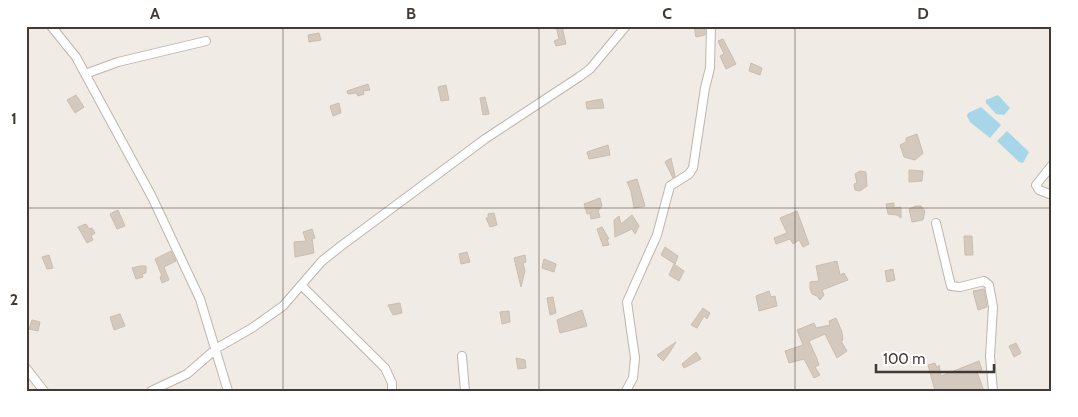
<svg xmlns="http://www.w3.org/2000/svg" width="1078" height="417" font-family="Cabin,sans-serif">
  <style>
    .water { fill: #a6d6e8 }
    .building { fill: #d4c9be; stroke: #cbbdaf }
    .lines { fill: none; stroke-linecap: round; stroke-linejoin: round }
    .street-casing { stroke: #beb5ab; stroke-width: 10 }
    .street { stroke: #fff; stroke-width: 8 }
    .grid { fill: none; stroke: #423b35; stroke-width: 1; stroke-opacity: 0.55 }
    .neatline { fill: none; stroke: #423b35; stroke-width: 2 }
    .grid-label { font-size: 16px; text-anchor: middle; font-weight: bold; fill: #423b35 }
  </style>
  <rect width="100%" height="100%" fill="#f1ebe5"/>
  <path class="water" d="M998,95l12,13 -6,7 -8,-1 -10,-11v-3z
    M981,107l20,18 -11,13 -20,-16 -3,-6 1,-3z
    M1007,131l22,21 -6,11 -4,-1 -22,-21z"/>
  <path class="building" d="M556,26h6l4,18 -10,2 -2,-5 5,-2z
    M694,26h11v9l-9,2z
    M319,33l2,7 -12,2 -1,-7z
    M723,39l13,25 -10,5 -6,-13 4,-2 -6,-13z
    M751,63l11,5 -2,7 -11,-4z
    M368,84l2,6 -7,1 1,3 -6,2 -2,-3 -8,1 -1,-3z
    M446,85l3,15 -8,1 -3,-14z
    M76,95l8,12 -9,6 -8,-13z
    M485,97l4,17 -6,1 -3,-17z
    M602,99l2,9 -17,1 -1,-7z
    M339,103l2,10 -8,3 -3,-10z
    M917,134l6,19 -8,7 -11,-3 -4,-12 6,-3v-4z
    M608,145l2,10 -21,4 -2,-7z
    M671,158l4,18 -2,2 -8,-16z
    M909,170l14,1 -1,10 -13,1z
    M860,171l6,1 1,14 -7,5 -5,-1 -1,-6 3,-1 -2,-9z
    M637,179l8,27 -11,2 -3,-17 -4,-9z
    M600,198l2,8 -4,5 2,6 -9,2 -1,-6 -3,1 -3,-10z
    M894,203v5l7,-1v11l-4,-3 -9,-1 -2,-10z
    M916,206h5l4,5 -2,9 -11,2 -3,-13z
    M118,210l7,16 -8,3 -7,-15z
    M797,211l12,33 -6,3 -4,-7 -6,4 -3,-5 -14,5 -2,-6 13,-5 -7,-15z
    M494,213l3,12 -7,2 -4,-9h2v-4z
    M632,215l7,11 -4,8 -3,-5 -17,8 -1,-17 5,-4 2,8z
    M86,224l3,5 3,-1 3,5 -4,3 2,4 -6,3 -9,-16z
    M602,227l7,12h-2l2,6 -6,1 -6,-17z
    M312,229l3,9 -3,1 2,14 -19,4 -1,-15 12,-1 -3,-9z
    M964,236h8l1,19h-8z
    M665,247l13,9 -3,8 -14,-9z
    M171,251l5,10 -12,6 5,13 -7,3 -2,-6 2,-1 -7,-17z
    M467,252l3,10 -9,2 -2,-10z
    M49,255l4,13 -6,1 -5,-12z
    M525,255l1,7 -3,1 2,8 -4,16 -7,-29z
    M544,259l12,5 -2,8 -12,-4z
    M837,261l3,14 4,-2 4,7 -26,10 2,5 -4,5 -3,-4 -5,-2 -2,-5v-7l9,-1 -3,-15z
    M674,264l10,7 -5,10 -10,-6z
    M140,266h6v7l-4,1 1,3 -7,2 -4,-11z
    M893,269l2,11 -8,2 -2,-11z
    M984,289l3,18 -9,3 -5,-19z
    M769,291l2,6 4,-1 2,10 -18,5 -3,-15z
    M553,297l3,16 -6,2 -3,-17z
    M400,303l2,10 -9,2 -5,-10z
    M703,308l7,5 -3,6 -3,-3 -7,12 -6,-3z
    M582,310l5,16 -27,7 -3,-13z
    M509,311l1,11 -8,2 -2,-12z
    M120,314l5,12 -11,4 -4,-13z
    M836,318l6,14 1,8 -2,1 6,10 -10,7 -12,-24 -16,7 8,18 2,6 -4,2 5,8 -6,3 -10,-19 -15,4 -4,-12 18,-6 -6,-15 17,-7 2,5 14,-3 -1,-4z
    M32,320l8,2 -2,9 -9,-2z
    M676,342l-8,13 -5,6 -6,-6z
    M1016,343l5,10 -7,4 -5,-11z
    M696,352l5,7 -17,9 -2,-4z
    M516,358l9,2 1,8 -8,1z
    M979,361l3,9 -5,2 7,19h-49l-7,-26 7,-2 2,5 2,-3 2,11z"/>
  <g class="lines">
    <defs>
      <path id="street" d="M51,26l25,31 76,140 48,102 28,92
        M85,74l33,-12 88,-21
        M1052,165l-16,20 3,5 13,5
        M936,223l15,63 9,1 24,-6 5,4 4,22 -3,49 3,35
        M301,285l84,83 7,15v8
        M462,356l3,35
        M26,368l18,23
        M151,391l36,-17 30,-26 35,-20 31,-22 39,-45 19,-15 144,-107 94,-62 11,-8 36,-43
        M626,391l7,-13 2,-20 -8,-56 30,-67 13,-49 19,-12 4,-6 12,-80 5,-20 1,-42"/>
    </defs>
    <use href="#street" class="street-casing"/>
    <use href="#street" class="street"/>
  </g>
  <path class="grid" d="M283,26v365M539,26v365M795,26v365M26,208h1026"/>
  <rect width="1078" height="417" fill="none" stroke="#ffffff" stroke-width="55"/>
  <path d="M876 364v8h118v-8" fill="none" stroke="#423b35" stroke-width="2.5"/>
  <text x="883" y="364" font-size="15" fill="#423b35" stroke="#ffffff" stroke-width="4" paint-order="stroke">100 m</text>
  <rect x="28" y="28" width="1022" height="362" class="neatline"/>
  <g class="grid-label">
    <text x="155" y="19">A</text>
    <text x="411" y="19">B</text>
    <text x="667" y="19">C</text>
    <text x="923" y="19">D</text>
    <text x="14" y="124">1</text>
    <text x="14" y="305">2</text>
  </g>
</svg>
